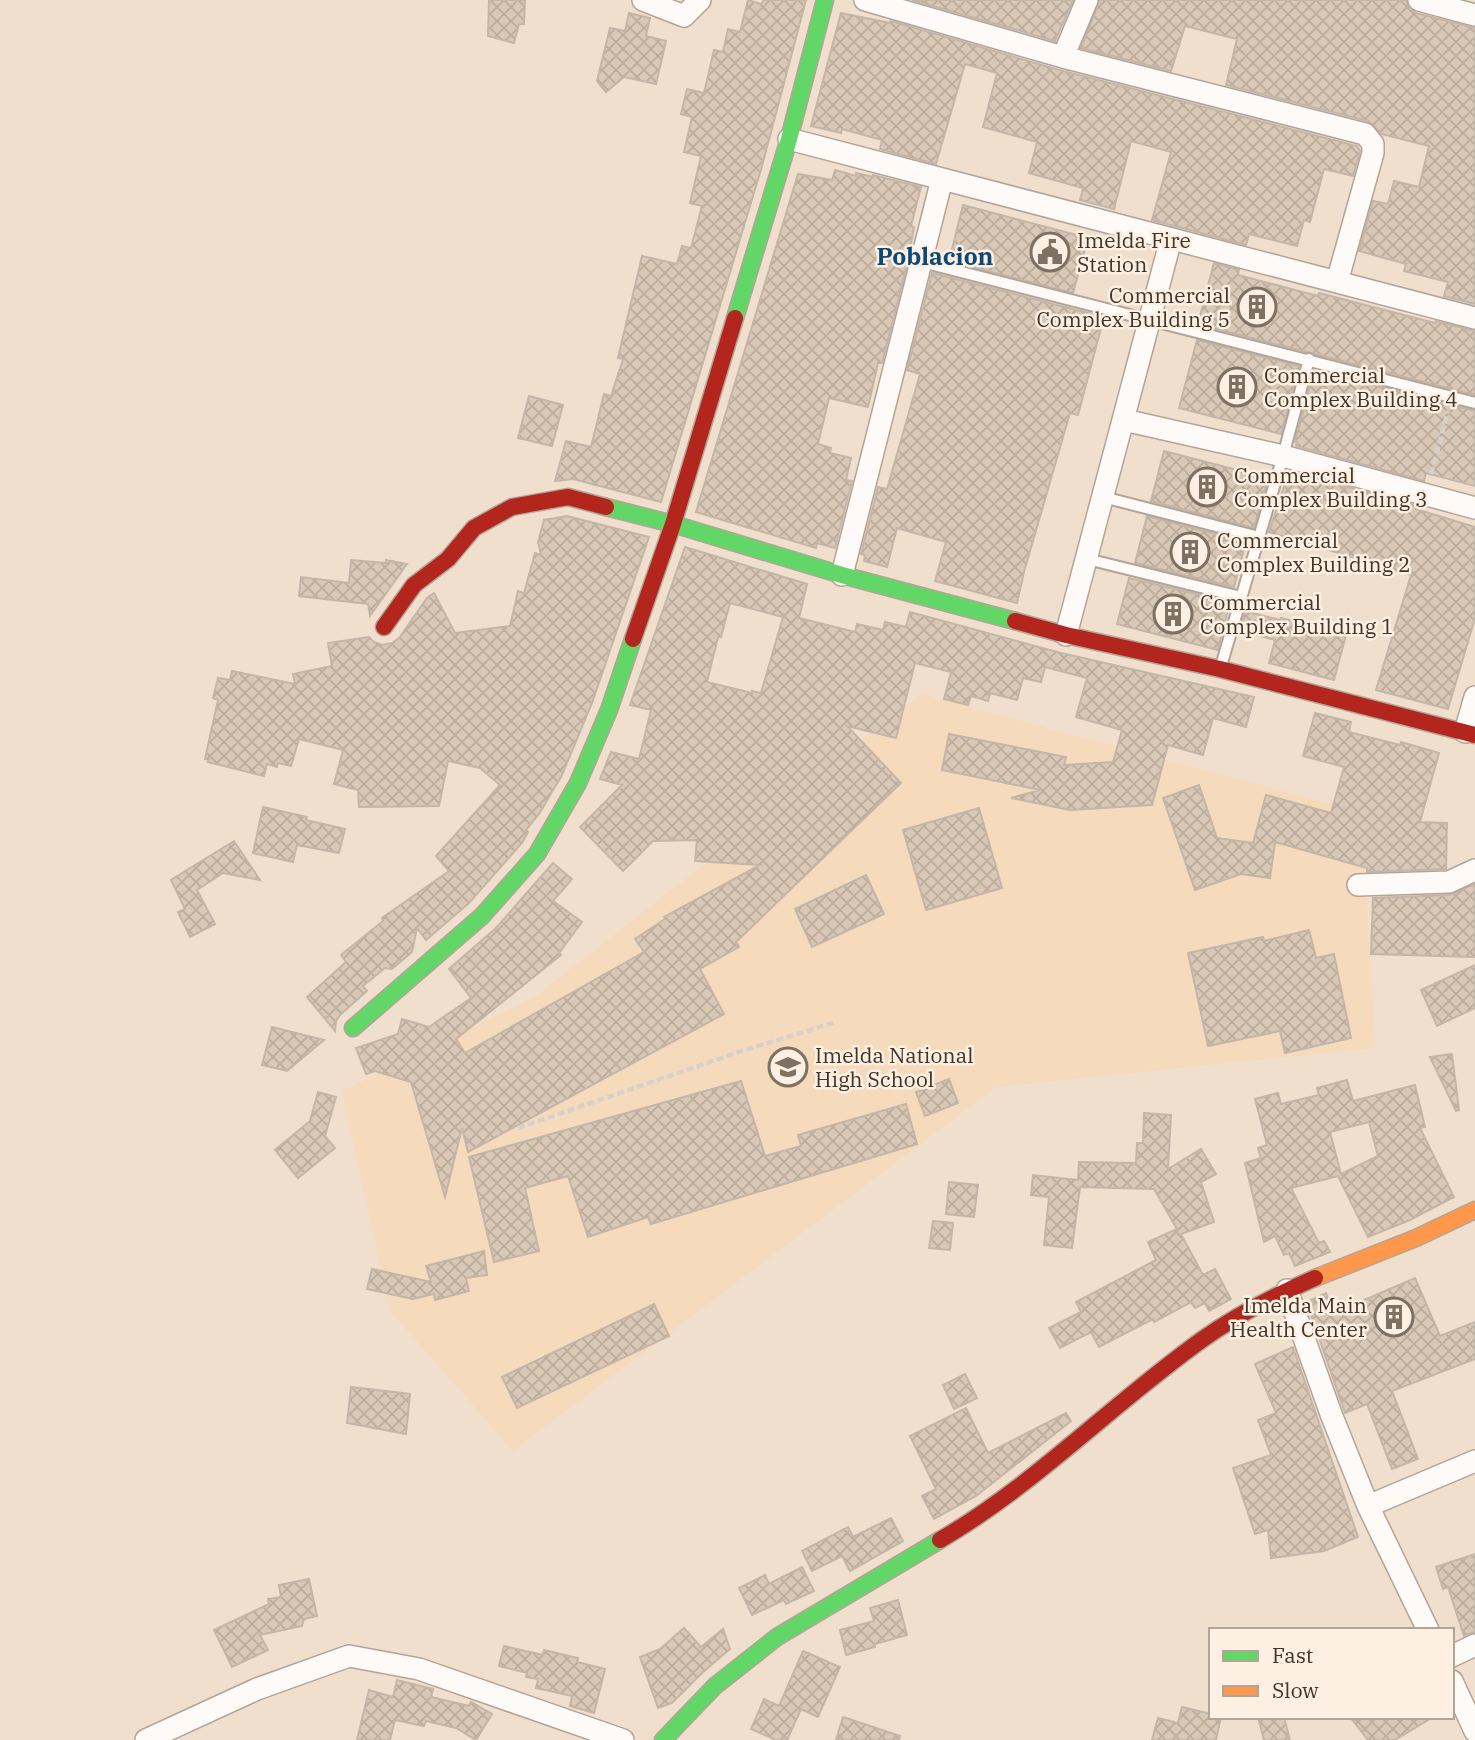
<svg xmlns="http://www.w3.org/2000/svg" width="1475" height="1740" font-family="'IBM Plex Serif',serif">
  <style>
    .built { fill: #f6dabc }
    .building { fill: url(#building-cross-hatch); stroke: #c3b6a9; stroke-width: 2; fill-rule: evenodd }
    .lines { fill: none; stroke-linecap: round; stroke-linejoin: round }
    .lane-casing { stroke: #b2a598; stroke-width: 14 }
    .street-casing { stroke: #b2a598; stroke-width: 24 }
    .fast-casing { stroke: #b2a598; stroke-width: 19 }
    .slow-casing { stroke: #b2a598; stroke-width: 19 }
    .jam-casing { stroke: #b2a598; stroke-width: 19 }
    .path { stroke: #d6d1cc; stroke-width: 4.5; stroke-dasharray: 7 3.5; stroke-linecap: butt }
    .lane { stroke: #fdfaf8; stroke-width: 10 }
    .street { stroke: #fdfaf8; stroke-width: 21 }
    .fast { stroke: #63d668; stroke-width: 16 }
    .slow { stroke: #ff974d; stroke-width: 16 }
    .jam { stroke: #b3261e; stroke-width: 16 }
    .labels { text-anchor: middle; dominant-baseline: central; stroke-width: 5; stroke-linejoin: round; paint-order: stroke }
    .poi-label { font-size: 21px; fill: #403528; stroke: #fdf0e3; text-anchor: start }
    .quarter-label { font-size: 24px; font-weight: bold; fill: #0c4878; stroke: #fdf0e3 }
  </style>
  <defs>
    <pattern id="building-cross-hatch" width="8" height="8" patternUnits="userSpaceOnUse" patternTransform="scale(1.75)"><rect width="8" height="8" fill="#dac8b6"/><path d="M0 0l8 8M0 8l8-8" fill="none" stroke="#bcac9c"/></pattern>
  </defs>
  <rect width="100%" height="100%" fill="#f0dfcd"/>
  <path class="built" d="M921,694l441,118 13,236 -379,39 -483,364 -122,-139 -49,-221 194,-95z"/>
  <path class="building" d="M489,0h36l-1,24h-5l-5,19 -26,-7z
    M748,0l13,4 3,-4h42l-44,166 -101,336 -88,-23 -18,2 11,-40 25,6 13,-53 7,2 12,-37 -5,-1 24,-102 35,8 5,-18 9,2 11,-42 -12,-3 11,-47 -17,-4 8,-35 -11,-3 6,-25 17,4 10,-43 9,2 5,-23 12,3z
    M912,0h161l-18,41z
    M1100,0h306l3,9 7,4 59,15v276l-31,-8 4,-14 -44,-11 2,-7 -47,-13 14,-50 15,3 6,-23 25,6 10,-41 -47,-12 -14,-13 -142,-36 11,-46 -52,-13 -14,45 -90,-23z
    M629,13l21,5 -4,18 20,5 -10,43 -32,-7 -18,15 -9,-11 13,-53 15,3z
    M841,13l49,10 1,-2 168,49 298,76 3,5 -7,25 -29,-7 -14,53 -6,-2 -7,26 -48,-12 -3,11 -94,-25 19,-68 -40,-11 -17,68 -34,-9 3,-12 -54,-15 8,-31 -54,-15 14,-54 -32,-9 -29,100 -56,-15 2,-9 -40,-11 -1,4 -30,-7z
    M835,170l21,6v-3l17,4v-2l48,12 -10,39 3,1 -7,38 -25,98h-4l-10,44 -39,-9 -11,46 13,4 -1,5 21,5 -5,22 6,1 -17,67 -18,-5 -1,5 -120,-36 102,-338 34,6z
    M963,205l125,33 -15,55 -124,-32z
    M1214,263l25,7 -1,5 80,21 1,-3 116,30 1,-2 39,10v64l-274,-70 1,-4 -3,-1z
    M932,273l172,44 -26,98 -8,-2 -46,159 -7,31 -82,-22 11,-39 -49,-14 -10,39 -23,-6 1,-6 -4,-1 17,-67 9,2 33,-115 -13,-4z
    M1197,340l102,26 -18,68 -102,-26z
    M1314,370l161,41v75l-49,-13 -2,8 -128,-35 1,-4h-2z
    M529,396l34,9 -11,41 -34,-8z
    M1164,451l104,27 -14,50 -103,-27z
    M1289,471l128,35 -1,3 59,18v91l-27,91 -72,-19 35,-115 -142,-43z
    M567,516l82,21 -57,166 -30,72 -23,39 -13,16 2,2 -6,11 -53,60 -43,37 -9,-12 -5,24 -20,17 -7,-1 -22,18 4,5 -27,24 -4,6 -1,10 -28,-34 39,-35 -5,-7 42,-34 -1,-3 67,-47 -13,-15 64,-71 -20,-17 -32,-7 -9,45 -80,1 -1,-17 -24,-6 9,-34 -44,-11 -8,27 -13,-3 -1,4 -10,-3 -3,12 -56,-14 1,-2 -4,-1 13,-59 -5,-2 5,-20 12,2 2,-9 63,13 -2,-10 39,-8 -4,-23 41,-6 5,5 8,3 10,-2 7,-5 28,-40 7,-5 21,40 55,-7 8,-35 6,2 11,-40 6,2 -3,-13 6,-22z
    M1147,516l99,26 -12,45 -99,-24z
    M685,547l122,37 -8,34 56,14 2,-8 26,6 2,-8 21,5 4,-15 151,41 193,44 -8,30 -33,-9 -10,37 -35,-10 -16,60 -82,5 -59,-12 29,-8 -98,-20 7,-36 117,23 -2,8 49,-3 9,-32 -46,-13 11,-39 -42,-11 -4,15 -18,-4 -6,22 -27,-7 -2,8 -17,-5 -3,9 -24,-6 7,-27 -36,-9 -19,75 -49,-12 54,57 -165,159 3,5 -39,22 24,45 -256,138 -6,-24 -17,69 -34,-115 -36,-11 -9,3 -10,-26 42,-14 4,-15 27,8 42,-29 -22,-29 47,-41 57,-65 19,16 -19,22 29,21 -23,31 2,2 -105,84 9,14 179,-101 -9,-13 30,-20 -1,-2 96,-52 -65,-4 2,-21 -44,1 -30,30 -43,-44 42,-42 -22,-6 11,-27 28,7 12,-49 -21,-5zM730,603l53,14 -22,76 -9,-2v2l-45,-11 11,-45h3z
    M351,560l35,3v-3l21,4 -37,52 -2,-12 -69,-8 2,-19 48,6z
    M1129,578l101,24 -12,48 -101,-26z
    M1245,611l35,9 1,-2 65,17 -12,45 -65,-17 6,-23 -35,-10z
    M1315,713l36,9 -2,10 51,13 1,-3 38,11 -19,69 27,1 -1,46 -79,3v-4l-92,-26 -5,36 -29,-4 -46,16 -32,-92 36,-13 18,53 36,5 13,-48 65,18 13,-46 -41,-11z
    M263,807l44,10 -1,3 39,9 -6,24 -42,-8 -4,17 -40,-9z
    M979,808l23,80 -76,22 -23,-80z
    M234,841l26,39 -37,-7 -26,17 18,34 -25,13 -12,-25 7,-3 -14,-29z
    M866,875l18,39 -72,33 -17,-38z
    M1475,884v73l-104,-3 2,-56 76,-3z
    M1309,930l7,28 18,-4 17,84 -66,15 -5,-22 -72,15 -20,-93 75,-16 1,4z
    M1475,965v43l-38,18 -16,-36z
    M272,1027l52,13 -37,31 -25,-6z
    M1452,1054l7,56 -3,1 -26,-54z
    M949,1079l9,24 -33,13 -9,-24z
    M1347,1080l6,21 62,-16 10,42 -5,1 34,69 -44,23 -42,17 -30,-61 -47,12 28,55 5,-2 6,11 -35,14 -6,-13 -5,2 -9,-19 -11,6 -19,-79 16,-5 -3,-10 9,-3 -12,-46 23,-6 3,11 38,-9 -2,-7zM1369,1122l9,34 -37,18 -11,-42z
    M741,1081l24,75 36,-10 -3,-11 108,-31 11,40 -266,80 -3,-7 -60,20 -20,-61 -43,12 14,63 -45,11 -25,-105z
    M318,1092l18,5 -11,39 10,12 -37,30 -23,-28 35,-29z
    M1144,1113l27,2 -3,54 33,-20 15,25 -15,8 13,40 -33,12 22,41 12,-6 16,30 -22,12 -4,-8 -10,5 -4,-6 -37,20 -1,-3 -54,28 -8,-15 -31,16 -11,-20 32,-16 -5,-10 80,-42 -8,-18 29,-13 -23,-40 -74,-2 -8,61 -28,-3 5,-48 -18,-2 2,-20 45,5 1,-18 57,1 1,-20h6z
    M949,1182l29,3 -4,32 -28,-3z
    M933,1221l20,2 -3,27 -21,-2z
    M484,1251l3,24 -21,3 3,13 -34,9 -1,-6 -21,5 -46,-10 5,-20 59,13 -5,-16z
    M1415,1278l25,58 35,-14v37l-83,32 26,68 -26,10 -25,-65 -22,9 -37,-107 5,-2 -2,-4 15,-7 8,20z
    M654,1304l15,32 -152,72 -15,-31z
    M1293,1347l65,190 -34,14 -53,7 -3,-28 -13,4 -22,-66 38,-13 -13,-35 18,-7 -21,-49z
    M965,1374l12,24 -23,11 -11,-24z
    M351,1387l59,7 -4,40 -59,-11z
    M966,1408l22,45 78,-40 5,8 -95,75 -42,23 -12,-23 14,-7 -26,-53z
    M891,1518l12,23 -53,30 -8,-15 -30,15 -10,-20 46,-24 5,10z
    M1475,1554v78l-11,4 -16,-49 -5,2 -7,-22z
    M802,1567l12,24 -28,13 -2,-4 -32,15 -13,-27 26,-13 4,9z
    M309,1579l8,37 -13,3 -2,7 -42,9 8,15 -36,17 -18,-37 55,-26 -1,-5 13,-2 -2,-12z
    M898,1600l9,35 -32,9v3l-29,8 -6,-25 34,-9 -4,-13z
    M684,1628l17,19 22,-18 7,20 -28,24 -30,30 -14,5 -18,-51 20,-8z
    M504,1646l39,9 1,-5 34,8 -1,4 28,7 -11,44 -24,-7 2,-10 -36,-8 2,-9 -12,-2 1,-4 -28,-7z
    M803,1651l37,16 -22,50 -17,-8 -14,31h-11l-25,-11 13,-30 15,7z
    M397,1680l36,9 -2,8 38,9 2,-4 21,12 -16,26 -20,-12 -30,-7 -2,5 -29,-6 -5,20h-33l12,-50 24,7z
    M1182,1707l29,7v3h10l-5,23h-64l6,-22 20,5z
    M843,1717l57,19 -1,4h-63z
    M1258,1717h26l6,23h-26z
    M1350,1717h83l-38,23h-27z"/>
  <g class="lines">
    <defs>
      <path id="lane" d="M922,262c184,48 369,93 553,141
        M1103,497l156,40
        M1087,559l154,38
        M1221,666l62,-210 26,-97"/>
      <path id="street" d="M643,0l41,16 16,-16
        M865,0l198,57 302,77 8,10v9l-36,129
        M1419,0l56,15
        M1063,57l24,-57
        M789,139l686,179
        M1124,420l159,36 192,52
        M842,575l100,-396
        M1066,635l105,-396
        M1465,732l10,-35
        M1358,885l91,-3 26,-12
        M1287,1290l44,124 37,92 60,124
        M1368,1506l107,-45
        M1452,1656l23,-11
        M1452,1681l23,50
        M146,1740l111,-51 92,-33 70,13 204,71"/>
      <path id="fast" d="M735,318l54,-179 36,-139
        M606,507l67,17 169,51 173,46
        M353,1028l129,-112 55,-62 41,-71 31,-73 24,-71
        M663,1740l52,-54 62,-49 163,-97"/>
      <path id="slow" d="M1315,1278l101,-40 59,-28"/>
      <path id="jam" d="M1015,621l51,14 154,34 255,66
        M384,627l30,-42 34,-26 26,-31 38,-21 56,-10 38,10
        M633,639l40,-115 62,-206
        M940,1540c96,-56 173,-137 263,-201 35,-25 73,-44 112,-61"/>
    </defs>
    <use href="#lane" class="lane-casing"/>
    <use href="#street" class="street-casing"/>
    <use href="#fast" class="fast-casing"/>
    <use href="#slow" class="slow-casing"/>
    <use href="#jam" class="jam-casing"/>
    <path class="path" d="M1431,474l17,-63
      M518,1128l227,-78 91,-28"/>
    <use href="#lane" class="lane"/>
    <use href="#street" class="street"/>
    <use href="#fast" class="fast"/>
    <use href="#slow" class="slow"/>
    <use href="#jam" class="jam"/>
  </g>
  <defs>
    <symbol id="civic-ring" viewBox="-11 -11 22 22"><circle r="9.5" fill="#fdf0e3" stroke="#7e7062" stroke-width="1.5"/><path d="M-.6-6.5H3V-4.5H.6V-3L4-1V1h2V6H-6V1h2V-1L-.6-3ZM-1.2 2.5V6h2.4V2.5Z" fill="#7e7062"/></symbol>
    <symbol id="building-ring" viewBox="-11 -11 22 22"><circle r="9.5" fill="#fdf0e3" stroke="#7e7062" stroke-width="1.5"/><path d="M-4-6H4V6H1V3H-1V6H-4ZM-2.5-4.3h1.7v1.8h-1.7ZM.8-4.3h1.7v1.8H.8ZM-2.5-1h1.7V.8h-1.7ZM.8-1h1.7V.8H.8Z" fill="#7e7062"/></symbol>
    <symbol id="school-ring" viewBox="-11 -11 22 22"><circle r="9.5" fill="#fdf0e3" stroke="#7e7062" stroke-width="1.5"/><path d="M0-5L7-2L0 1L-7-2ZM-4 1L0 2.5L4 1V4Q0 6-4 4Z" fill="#7e7062"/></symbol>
  </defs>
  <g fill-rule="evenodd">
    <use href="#civic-ring" x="1028" y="230" width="44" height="44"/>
    <use href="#building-ring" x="1235" y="285" width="44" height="44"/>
    <use href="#building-ring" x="1215" y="365" width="44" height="44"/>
    <use href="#building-ring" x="1185" y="465" width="44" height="44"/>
    <use href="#building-ring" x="1168" y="530" width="44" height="44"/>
    <use href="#building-ring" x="1151" y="592" width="44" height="44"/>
    <use href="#school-ring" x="766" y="1045" width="44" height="44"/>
    <use href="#building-ring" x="1372" y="1295" width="44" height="44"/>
  </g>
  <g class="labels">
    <g class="poi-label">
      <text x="1077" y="240">Imelda Fire<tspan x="1077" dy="24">Station</tspan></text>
      <text x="1230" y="295" text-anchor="end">Commercial<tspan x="1230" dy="24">Complex Building 5</tspan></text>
      <text x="1264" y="375">Commercial<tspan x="1264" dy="24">Complex Building 4</tspan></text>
      <text x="1234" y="475">Commercial<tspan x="1234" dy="24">Complex Building 3</tspan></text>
      <text x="1217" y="540">Commercial<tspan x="1217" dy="24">Complex Building 2</tspan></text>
      <text x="1200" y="602">Commercial<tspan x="1200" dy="24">Complex Building 1</tspan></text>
      <text x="815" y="1055">Imelda National<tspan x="815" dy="24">High School</tspan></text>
      <text x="1367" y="1305" text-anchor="end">Imelda Main<tspan x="1367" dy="24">Health Center</tspan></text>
    </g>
    <g class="quarter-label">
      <text x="935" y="256">Poblacion</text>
    </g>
  </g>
  <rect x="1209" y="1628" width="245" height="91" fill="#fdf0e3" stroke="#b1a598" stroke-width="2"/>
  <rect x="1223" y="1651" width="35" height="10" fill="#63d668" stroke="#b1a598" stroke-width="2"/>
  <text x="1272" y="1663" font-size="21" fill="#403528">Fast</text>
  <rect x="1223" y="1686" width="35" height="10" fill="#ff974d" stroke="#b1a598" stroke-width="2"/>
  <text x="1272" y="1698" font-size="21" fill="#403528">Slow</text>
</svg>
